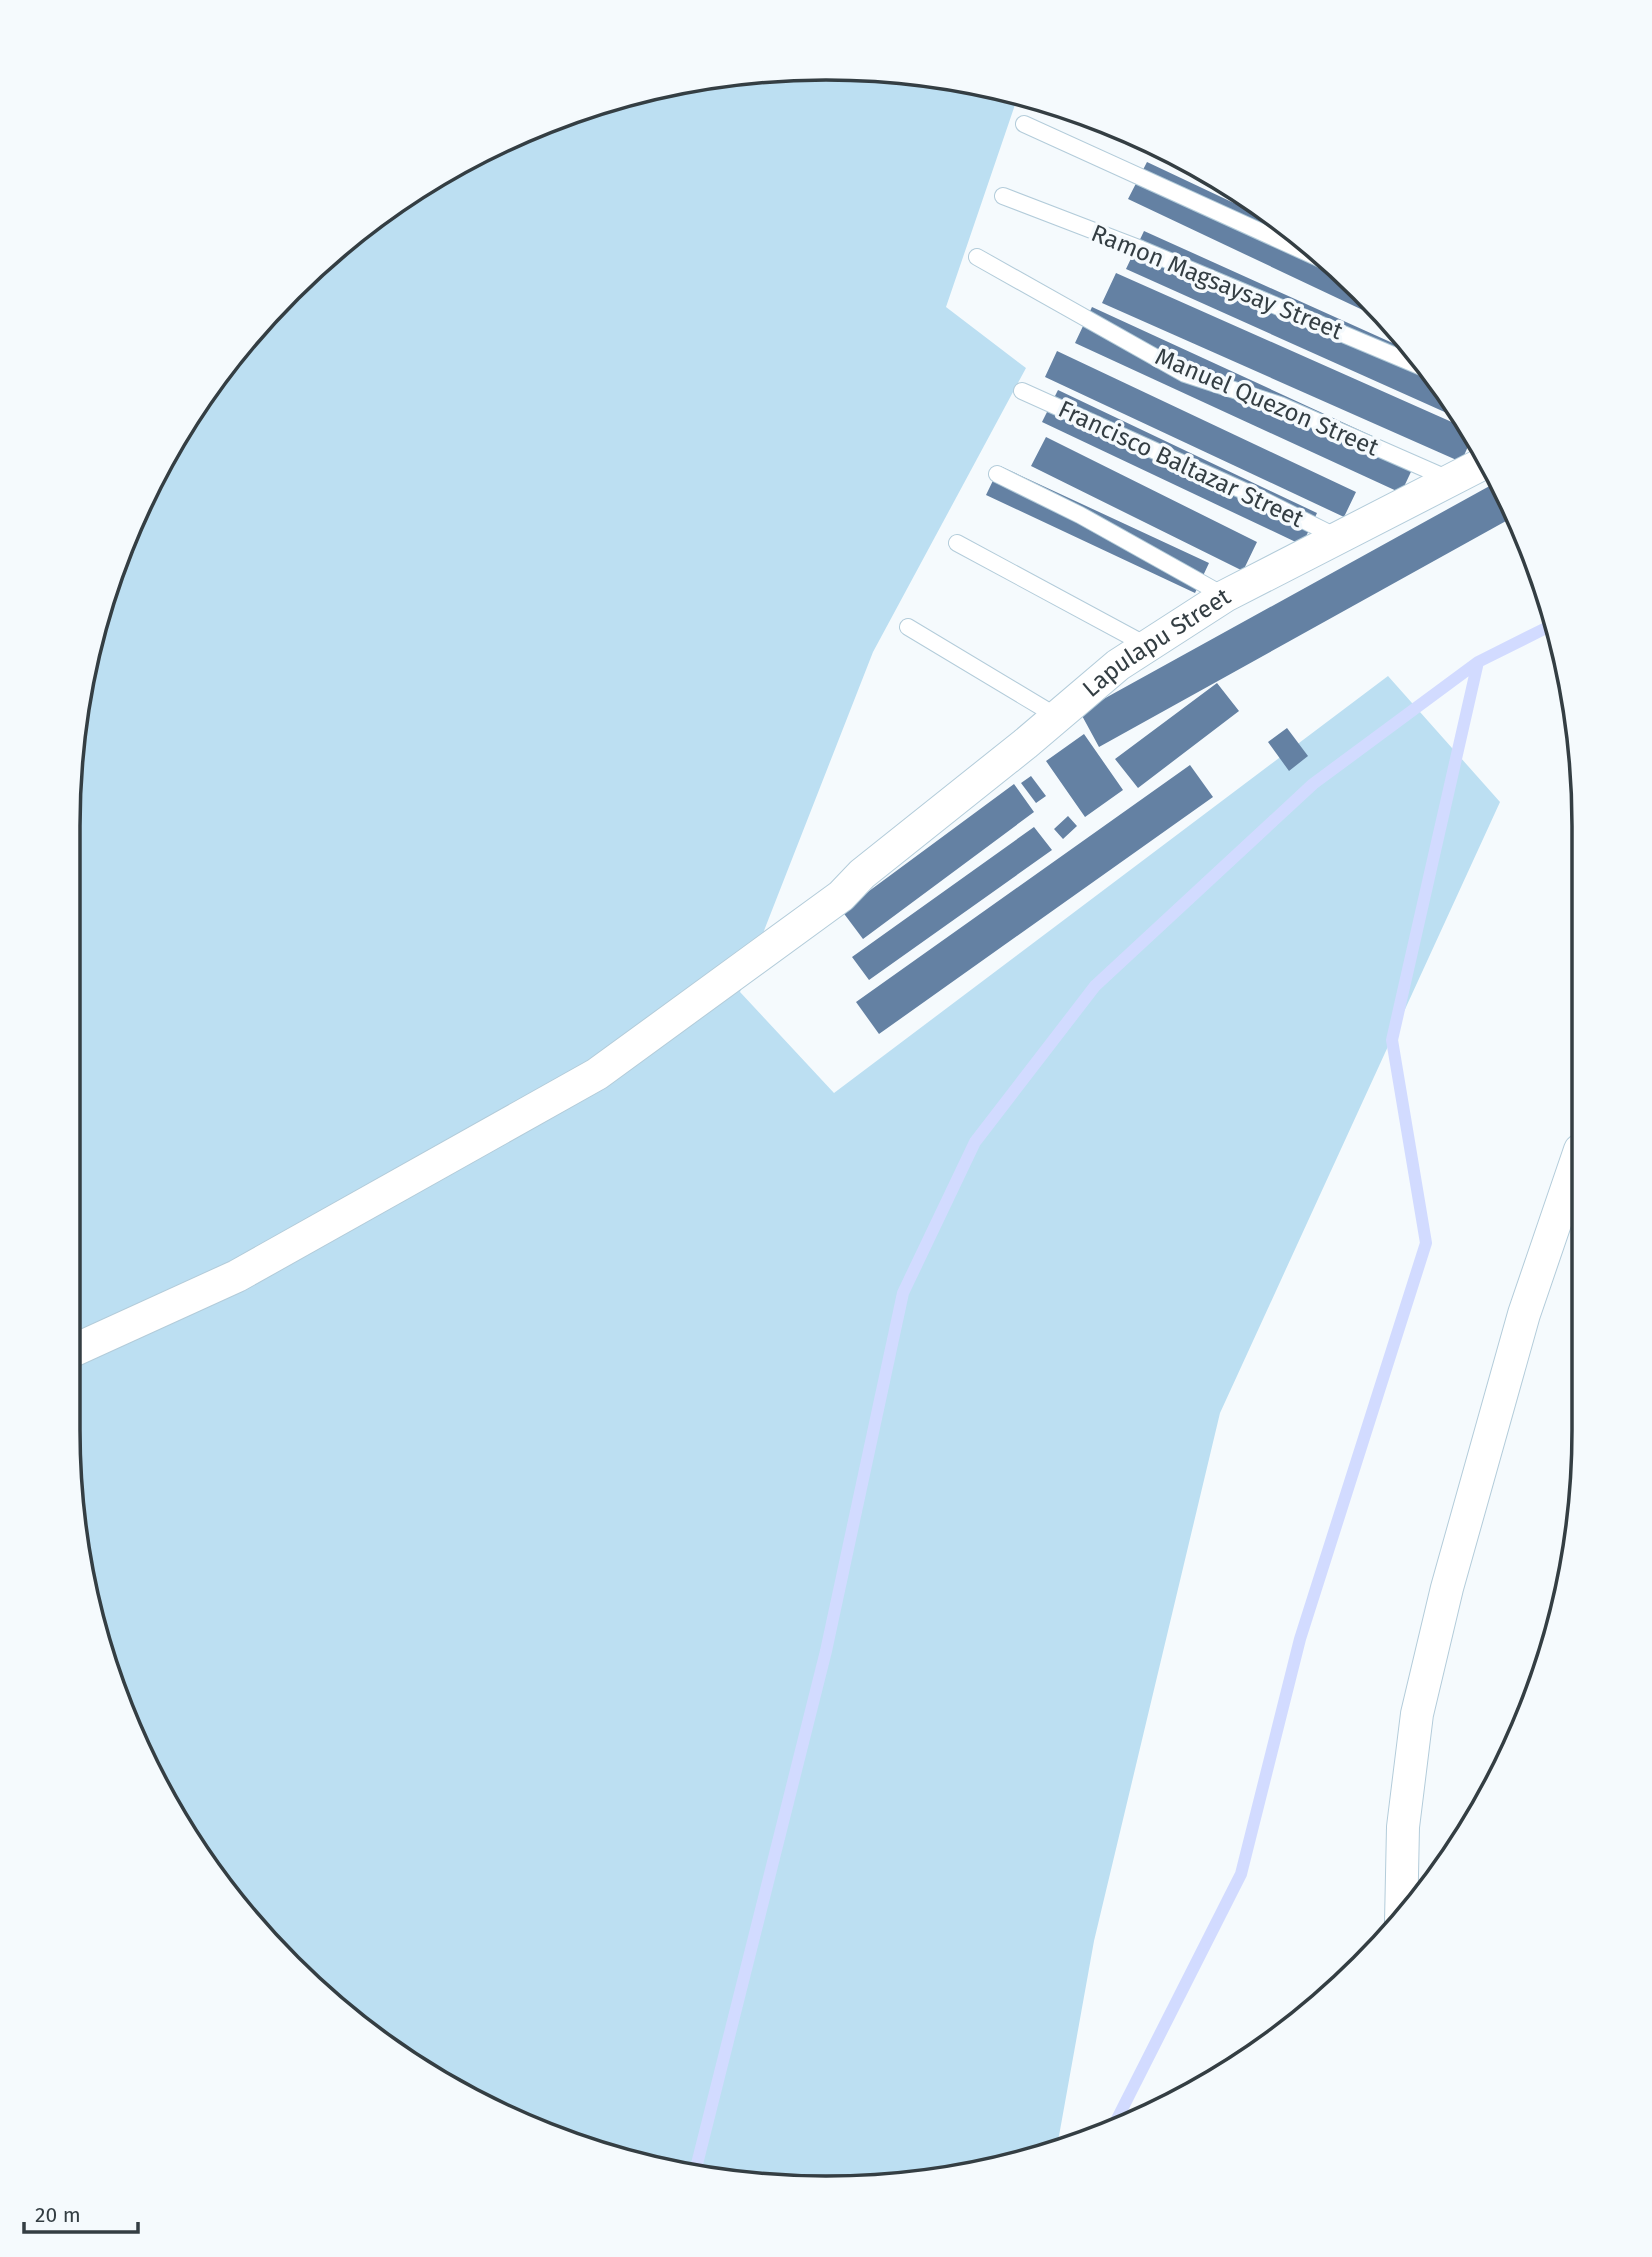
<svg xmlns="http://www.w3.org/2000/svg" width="1652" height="2257" font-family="'Fira Sans',sans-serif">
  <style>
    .green { fill: #bcdff2 }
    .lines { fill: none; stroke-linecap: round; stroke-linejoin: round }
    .stream { stroke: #d2dbff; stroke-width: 12 }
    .building { fill: #6481a3 }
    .lane-casing { stroke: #b3ccda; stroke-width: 18 }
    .street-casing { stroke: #b3ccda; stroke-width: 34 }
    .lane { stroke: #fff; stroke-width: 16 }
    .street { stroke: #fff; stroke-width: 32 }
    .labels { text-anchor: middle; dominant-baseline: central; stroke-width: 7; stroke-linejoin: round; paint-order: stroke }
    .street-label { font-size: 24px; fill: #343e43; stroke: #f5fafd }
    .rim { fill: none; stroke: #343e43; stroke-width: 3.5 }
  </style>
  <rect width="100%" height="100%" fill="#f5fafd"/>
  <path class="green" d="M776,70l149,5 93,21 -72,211 80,61 -153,284 -133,340 94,101 554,-417 112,126 -280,611 -126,528 -37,206 -133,35 -147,5 -98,-13 -188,-63 -165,-111 -130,-148 -70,-131 -32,-93 -26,-197v-605l26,-196 32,-94 70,-131 61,-79 107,-101 126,-78 139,-53z"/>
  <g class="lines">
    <path class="stream" d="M1110,2133l131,-259 59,-235 126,-396 -34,-203 86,-378
      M694,2176l132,-525 77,-358 72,-151 120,-156 218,-202 165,-122 72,-36"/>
  </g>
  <path class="building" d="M1148,144l57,26 32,23 -92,-43z
    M1147,162l140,66 38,28 61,65 -258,-122z
    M1144,231l273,123 10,10 31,54 -332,-149z
    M1116,273l347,154 8,13 -10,22 -359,-159z
    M1092,307l326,150 -17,36 -326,-150z
    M1057,351l299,141 -12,25 -299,-140z
    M1058,390l259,123 -15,32 -260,-123z
    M1046,437l211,105 -14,29 -212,-105z
    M1000,466l209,97 -14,30 -209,-98z
    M1495,483l20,33 -416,231 -19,-35z
    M1217,683l22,28 -101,77 -23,-29z
    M1287,728l21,28 -19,15 -21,-29z
    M1084,734l39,56 -38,27 -39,-56z
    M1190,765l23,32 -334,237 -23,-32z
    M1031,776l15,20 -10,7 -15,-20z
    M1014,784l20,28 -171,127 -21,-28z
    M1068,816l9,10 -14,13 -9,-10z
    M1034,827l18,23 -183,130 -17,-23z"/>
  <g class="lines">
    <defs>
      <path id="lane" d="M1024,124l310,141
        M1003,196l138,53 290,122
        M977,257l208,117 95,31 171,75
        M1022,391l231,104 86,43
        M997,474l83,41 145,81
        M957,543l191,103
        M908,627l150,90"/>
      <g id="street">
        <path id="s1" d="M68,1353l169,-77 360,-202 244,-178 21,-22 163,-130 93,-79 107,-69 259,-133"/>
        <path d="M1401,1922l2,-95 14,-113 30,-126 77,-274 56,-164"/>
      </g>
    </defs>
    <use href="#lane" class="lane-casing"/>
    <use href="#street" class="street-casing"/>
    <use href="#lane" class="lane"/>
    <use href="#street" class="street"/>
  </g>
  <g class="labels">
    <g class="street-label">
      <text transform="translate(1217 282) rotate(22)">Ramon Magsaysay Street</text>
      <text transform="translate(1267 402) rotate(23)">Manuel Quezon Street</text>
      <text transform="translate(1181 464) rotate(25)">Francisco Baltazar Street</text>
      <text stroke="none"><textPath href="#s1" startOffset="1306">Lapulapu Street</textPath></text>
    </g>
  </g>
  <path d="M0 0H1652V2257H0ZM826 80H826A746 746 0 0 1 1572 826V1430A746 746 0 0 1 826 2176H826A746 746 0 0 1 80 1430V826A746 746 0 0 1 826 80Z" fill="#f5fafd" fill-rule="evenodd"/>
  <path class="rim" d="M826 80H826A746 746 0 0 1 1572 826V1430A746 746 0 0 1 826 2176H826A746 746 0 0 1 80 1430V826A746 746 0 0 1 826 80Z"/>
  <path d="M24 2222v10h114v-10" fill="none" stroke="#343e43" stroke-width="3.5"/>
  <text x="35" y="2222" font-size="21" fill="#343e43" stroke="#f5fafd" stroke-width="5" paint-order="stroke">20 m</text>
</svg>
